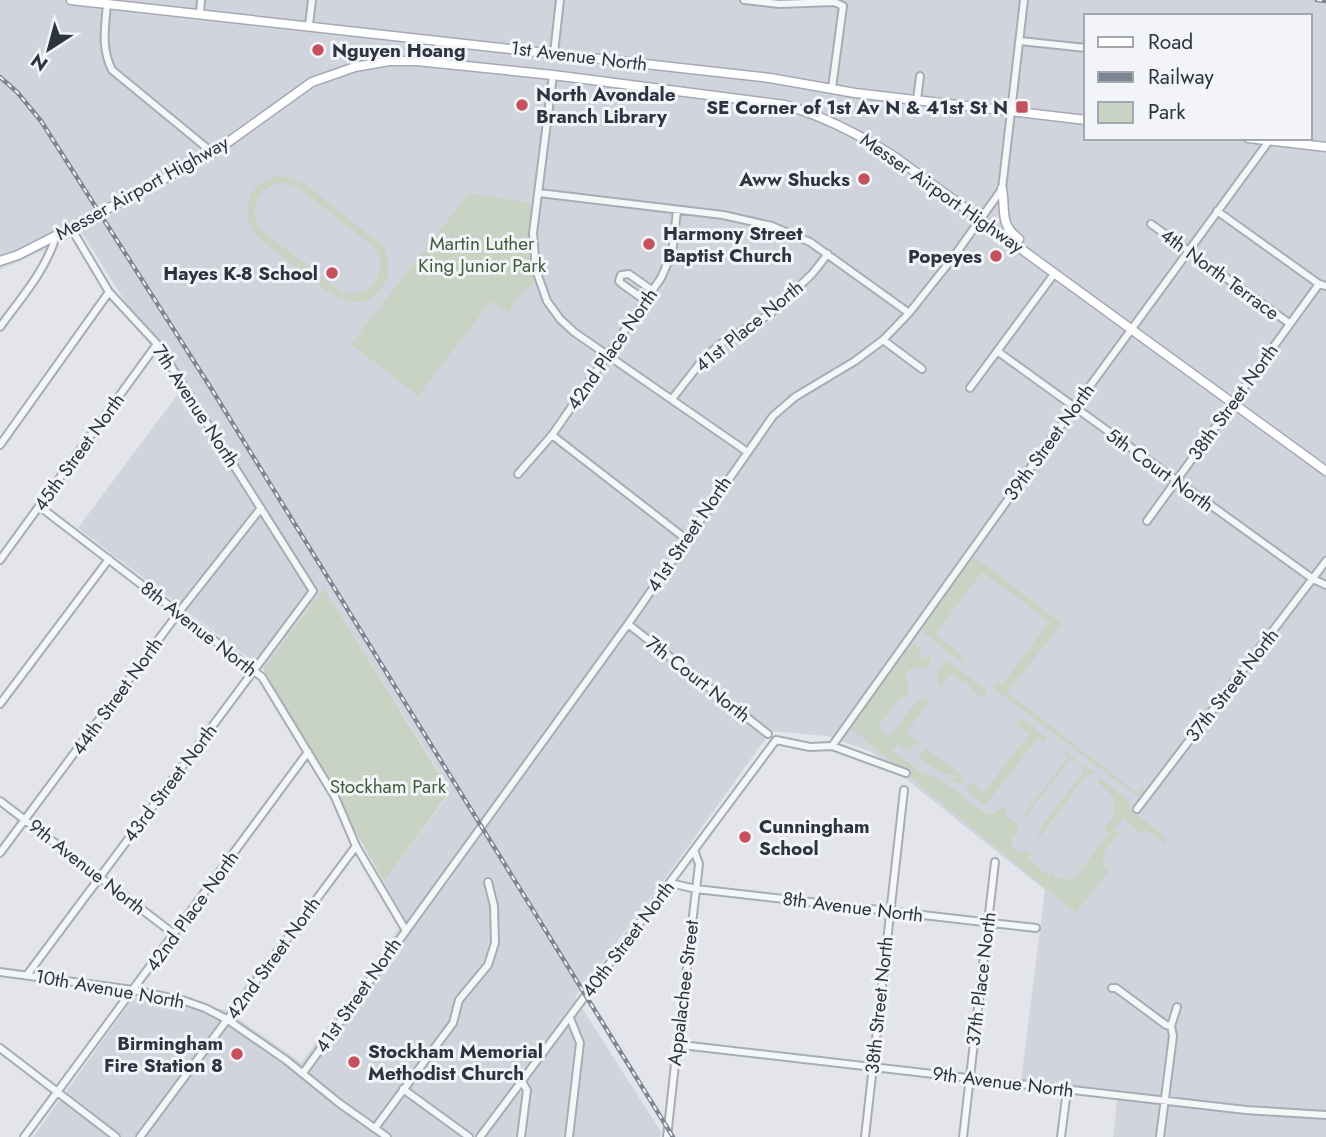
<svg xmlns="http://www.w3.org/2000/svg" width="1326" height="1137" font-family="Jost,sans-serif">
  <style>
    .built { fill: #d1d4dc; fill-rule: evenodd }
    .green { fill: #c8d3c4; fill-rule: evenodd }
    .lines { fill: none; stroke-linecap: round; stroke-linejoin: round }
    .minor-casing { stroke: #a8acb4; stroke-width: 10 }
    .major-casing { stroke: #a3a9b5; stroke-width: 11 }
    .minor { stroke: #f5f6f8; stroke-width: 6 }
    .major { stroke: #fff; stroke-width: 8 }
    .rail-casing { stroke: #7d8492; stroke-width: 4.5 }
    .rail { stroke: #f2f4f7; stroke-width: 2; stroke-dasharray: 5; stroke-linecap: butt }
    .poi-dot { fill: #c5515f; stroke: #f2f4f7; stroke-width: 2.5 }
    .labels { text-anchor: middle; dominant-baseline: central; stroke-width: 6; stroke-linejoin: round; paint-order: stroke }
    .poi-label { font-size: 19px; font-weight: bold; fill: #2c3341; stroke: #f2f4f7; text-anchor: start }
    .street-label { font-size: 19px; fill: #2c3341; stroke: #f2f4f7 }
    .park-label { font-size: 19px; fill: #3f5c3a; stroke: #f2f4f7 }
  </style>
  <rect width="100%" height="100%" fill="#e3e5ea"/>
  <path class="built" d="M0,0h1326v1137h-213l5,-47 -97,-9 24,-191 -173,-138 -45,-16 -56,-5 -107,149 -89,117 86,135 -1,5h-627l102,-141 91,14 75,53 104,-143 -21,-38 67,-91 -127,-203 -61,81 -185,-141 103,-138 -99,-157 -82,37zM1086,16h224v122h-224z"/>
  <path class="green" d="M283,176l21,7 79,63c6,12 8,24 2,36 -23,45 -67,2 -91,-16 -13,-11 -31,-21 -41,-35 -15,-26 1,-54 30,-55zM280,183l10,1 10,5 74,58c18,26 -5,55 -34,44l-79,-61c-13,-19 -5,-42 19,-47z
    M469,193l56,9 6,4 -3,44 6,34 -9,5 -17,24 -17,-12 -73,95 -67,-52z
    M974,556l88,68 -55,68 130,101 6,-7 1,5 -6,6 -146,-110 5,-5 5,3 47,-63 -67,-50 -47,62 29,22 -2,7 -39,-31 1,-6z
    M324,588l126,203 -66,91 -121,-213z
    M914,644l7,6 -2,7 3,3 7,-4 3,5 -7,7c-24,0 -18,5 -17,24l-3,5 -6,1 -21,29 12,9 27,-36h14l-25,32 13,10 -12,8 -10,-6 -5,7 28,21 20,7 45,34 9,1 8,-7 5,3 -1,6 14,10 -9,15 3,7 8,6 3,-4 5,4 -2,5 20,16 5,-4 2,7 14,2 6,-2 34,-45 -5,-4 10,-13v-18l-16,-16 2,-4 29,22 1,9 35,28 1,7 -22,-15 -5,4 -15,-15 -10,12 4,4c-10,13 -22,22 -10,38l-32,41 -226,-185 56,-77z
    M947,660l40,31 -3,8 -13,-10 1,-2 -6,-5 -2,2 -12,-10 -11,13 -2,-2 -2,-15z
    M1019,720h5l23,18 -4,4 -6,-3 -52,67 -17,-14 -2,-5 5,-4 13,9 45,-58 -13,-10z
    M926,748l38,29 -1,5 -6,2 -7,-5h7v-3l-16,-3 -21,-14 -1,-3z
    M1067,752l9,7v3l-6,-2 -45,57 -1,-3 43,-56 -3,-3z
    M1082,765l11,6v4l-6,-1 -54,72 7,-11 -3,-3 47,-61 -3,-3z"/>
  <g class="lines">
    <defs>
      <path id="minor" d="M744,0l35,4 55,-2 9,4 -11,82
        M107,4c-2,24 -6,44 5,66l101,83
        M200,14l1,-14
        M309,25l3,-25
        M1020,41l66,7
        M554,53l6,-53
        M553,75l-20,158 3,37 11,31 13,18 14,13 172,119
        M917,100l3,-24
        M539,193l184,22 49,11 38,16 99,71
        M1217,211l102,73 7,2
        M1151,224l138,99
        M646,301l-24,-17 -3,-3 2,-6 8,-1 24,17
        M0,327c21,-29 46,-57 56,-91
        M883,340l39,29
        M997,351l316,228 13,6
        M970,388l84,-114
        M672,399l32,-41 19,-16 47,-28 42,-40 16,-20
        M552,435l134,104
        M0,445l109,-153
        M518,474l34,-39 109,-157 11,-25 5,-42
        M39,506l223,171 73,120 21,49 49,83
        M1147,521l172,-237
        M0,560l157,-216
        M628,624l140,110
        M0,704l109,-145
        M832,746l212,-297 225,-308
        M0,801l174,133
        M1137,809l189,-248
        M0,853l179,-241 82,-104
        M670,883l26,6 340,39
        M0,972l133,18 52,11 20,7 23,12 58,40 53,43 48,34
        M27,975l286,-384 -156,-247 -48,-52 -38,-64
        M1112,988h4l50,37 5,1
        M681,1045l565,65 80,5
        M0,1048l116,89
        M303,1073l325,-449 145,-208 22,-19 60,-36 28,-21 26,-27 43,-54 50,-70 22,-189
        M403,1089l66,48
        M375,1128l78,-105 6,-23 29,-35 7,-22 -1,-37 -6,-24
        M24,1137l284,-385
        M140,1137l216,-291
        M480,1137l296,-397 34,7 22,-1 74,27
        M521,1137l6,-47 -6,-10
        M569,1137l11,-94 -10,-25
        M667,1137l9,-82 5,-10 -2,-10 20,-171 -5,-14
        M865,1137l39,-347
        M963,1137l32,-275
        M1061,1137l6,-47
        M1160,1137l13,-101 -2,-10 6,-19"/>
      <path id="major" d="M71,0l699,78 85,15 231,27
        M1248,138l78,9
        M1002,189c4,23 -3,35 17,50
        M0,261l18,-6 53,-27 142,-75 99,-71 43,-15 34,-6h28l136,14 232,30c39,11 73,29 107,50l434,316"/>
    </defs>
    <use href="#minor" class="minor-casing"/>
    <use href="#major" class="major-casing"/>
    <use href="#minor" class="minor"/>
    <use href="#major" class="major"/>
    <defs>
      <path id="rail" d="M1317,0l9,1
        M0,77l17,15 24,29 168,264 464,752"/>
    </defs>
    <use href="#rail" class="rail-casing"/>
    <use href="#rail" class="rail"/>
  </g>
  <g class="poi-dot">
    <circle cx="318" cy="50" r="7"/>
    <circle cx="522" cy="105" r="7"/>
    <rect x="1015" y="100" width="14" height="14" rx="3.5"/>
    <circle cx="864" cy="179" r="7"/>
    <circle cx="649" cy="244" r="7"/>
    <circle cx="996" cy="256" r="7"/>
    <circle cx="332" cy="273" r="7"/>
    <circle cx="745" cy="837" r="7"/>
    <circle cx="237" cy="1054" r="7"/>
    <circle cx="354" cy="1062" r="7"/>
  </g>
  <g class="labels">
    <g class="poi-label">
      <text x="332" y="50">Nguyen Hoang</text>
      <text x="536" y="94">North Avondale<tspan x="536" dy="22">Branch Library</tspan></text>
      <text x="1008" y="107" text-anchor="end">SE Corner of 1st Av N &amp; 41st St N</text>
      <text x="850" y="179" text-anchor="end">Aww Shucks</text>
      <text x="663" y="233">Harmony Street<tspan x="663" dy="22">Baptist Church</tspan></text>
      <text x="982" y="256" text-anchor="end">Popeyes</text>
      <text x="318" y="273" text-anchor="end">Hayes K-8 School</text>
      <text x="759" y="826">Cunningham<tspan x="759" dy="22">School</tspan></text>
      <text x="223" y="1043" text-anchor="end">Birmingham<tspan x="223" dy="22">Fire Station 8</tspan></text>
      <text x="368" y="1051">Stockham Memorial<tspan x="368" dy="22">Methodist Church</tspan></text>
    </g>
    <g class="street-label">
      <text transform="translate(579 56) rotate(7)">1st Avenue North</text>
      <text transform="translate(142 188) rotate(-29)">Messer Airport Highway</text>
      <text transform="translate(942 193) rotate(35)">Messer Airport Highway</text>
      <text transform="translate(1220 274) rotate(36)">4th North Terrace</text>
      <text transform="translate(749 326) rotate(-39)">41st Place North</text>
      <text transform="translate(612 349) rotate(-55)">42nd Place North</text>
      <text transform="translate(1233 402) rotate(-54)">38th Street North</text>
      <text transform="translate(196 406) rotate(57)">7th Avenue North</text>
      <text transform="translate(1049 442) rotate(-54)">39th Street North</text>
      <text transform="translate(79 452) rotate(-54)">45th Street North</text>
      <text transform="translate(1160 470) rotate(36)">5th Court North</text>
      <text transform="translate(689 534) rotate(-56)">41st Street North</text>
      <text transform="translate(199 629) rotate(38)">8th Avenue North</text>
      <text transform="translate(698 679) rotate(38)">7th Court North</text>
      <text transform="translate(1232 685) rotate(-52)">37th Street North</text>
      <text transform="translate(117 696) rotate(-54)">44th Street North</text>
      <text transform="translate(170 783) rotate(-53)">43rd Street North</text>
      <text transform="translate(87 867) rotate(38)">9th Avenue North</text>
      <text transform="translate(853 907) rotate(7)">8th Avenue North</text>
      <text transform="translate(192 911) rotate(-54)">42nd Place North</text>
      <text transform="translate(628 939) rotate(-53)">40th Street North</text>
      <text transform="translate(273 958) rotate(-54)">42nd Street North</text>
      <text transform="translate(981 979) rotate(-83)">37th Place North</text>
      <text transform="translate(110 989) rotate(10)">10th Avenue North</text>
      <text transform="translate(683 993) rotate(-83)">Appalachee Street</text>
      <text transform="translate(358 995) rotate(-55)">41st Street North</text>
      <text transform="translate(879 1005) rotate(-84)">38th Street North</text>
      <text transform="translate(1003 1082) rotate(7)">9th Avenue North</text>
    </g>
    <g class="park-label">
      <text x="482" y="243">Martin Luther<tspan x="482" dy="22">King Junior Park</tspan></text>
      <text x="388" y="786">Stockham Park</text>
    </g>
  </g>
  <rect x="1084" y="14" width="228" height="126" fill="#f2f4f7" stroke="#a3a7ae" stroke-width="2"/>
  <rect x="1098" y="37" width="35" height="10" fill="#ffffff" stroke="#a3a7ae" stroke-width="2"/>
  <text x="1148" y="49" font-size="21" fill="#2c3341">Road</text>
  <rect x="1098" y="72" width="35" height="10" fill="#7d8492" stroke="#a3a7ae" stroke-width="2"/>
  <text x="1148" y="84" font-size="21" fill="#2c3341">Railway</text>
  <rect x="1098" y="102" width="35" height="21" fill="#c8d3c4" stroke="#a3a7ae" stroke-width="2"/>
  <text x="1148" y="119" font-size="21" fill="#2c3341">Park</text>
  <g transform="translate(49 49) rotate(216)" stroke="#f2f4f7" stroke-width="5" paint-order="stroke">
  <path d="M0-5L12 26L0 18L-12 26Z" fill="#2c3341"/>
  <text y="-10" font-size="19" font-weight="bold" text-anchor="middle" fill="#2c3341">N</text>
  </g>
</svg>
